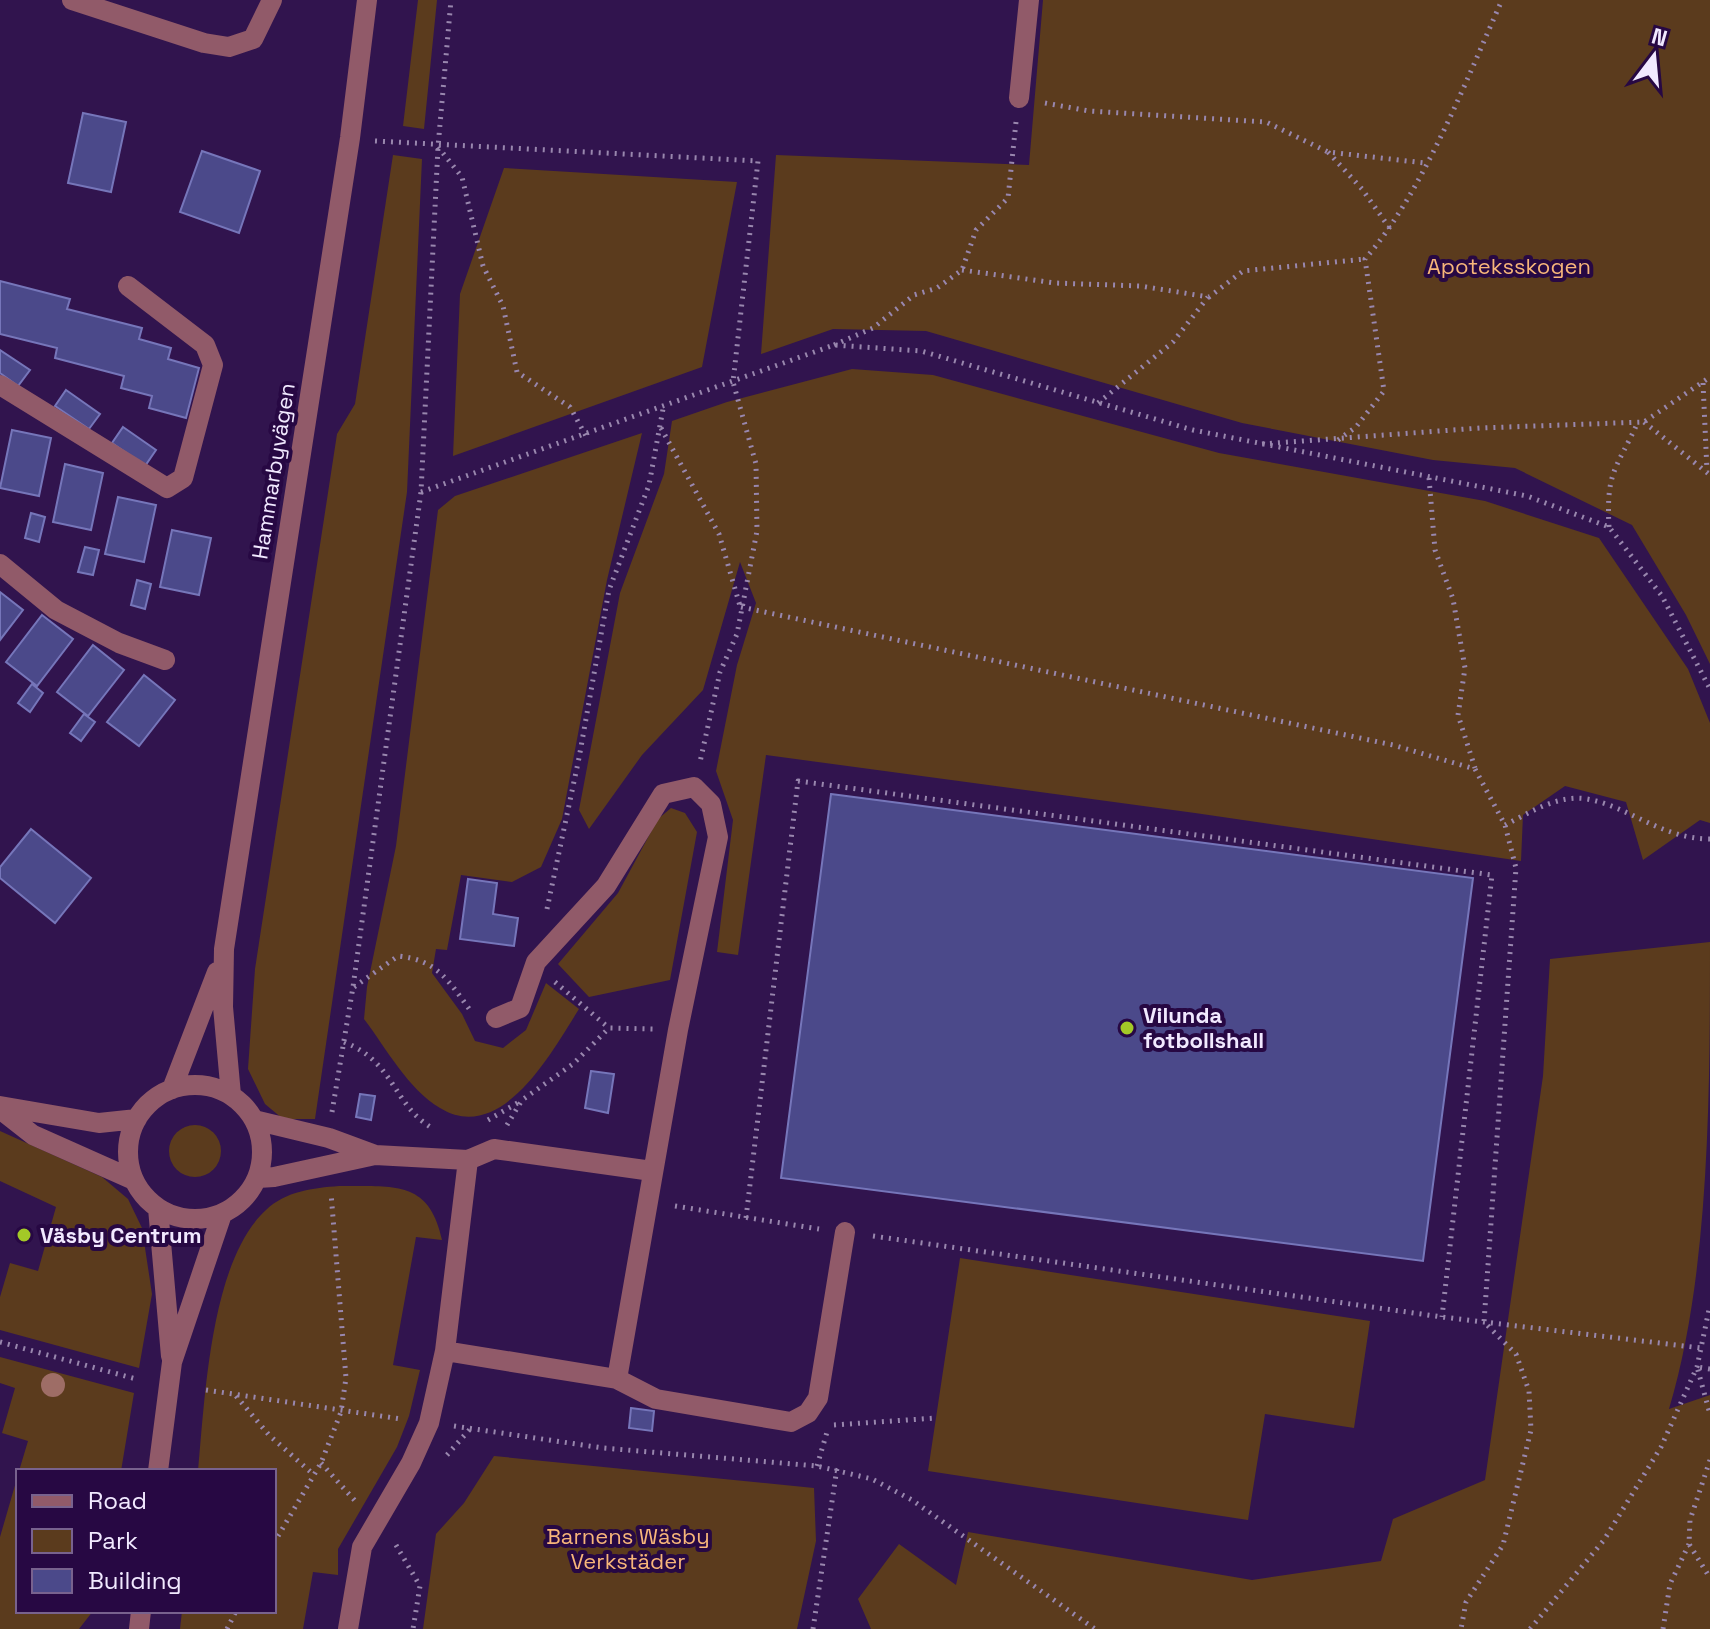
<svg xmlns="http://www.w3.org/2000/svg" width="1710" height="1629" font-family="'Space Grotesk',sans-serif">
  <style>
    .green { fill: #5b3b1d }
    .building { fill: #4b498a; stroke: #7676ba; stroke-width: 2 }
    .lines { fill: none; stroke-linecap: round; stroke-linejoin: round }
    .path { stroke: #9987ae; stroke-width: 5; stroke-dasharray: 2 6; stroke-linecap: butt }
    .minor { stroke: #915a69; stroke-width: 20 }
    .tree { fill: #9e6d66 }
    .poi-dot { fill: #a3c927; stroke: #270843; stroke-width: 3 }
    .labels { text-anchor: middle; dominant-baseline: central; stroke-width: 8; stroke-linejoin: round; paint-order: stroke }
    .park-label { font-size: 22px; fill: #f7b67a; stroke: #270843 }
    .street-label { font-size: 22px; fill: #f1e9ff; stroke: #270843 }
    .poi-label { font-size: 22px; font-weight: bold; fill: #f1e9ff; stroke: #270843; text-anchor: start }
  </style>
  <rect width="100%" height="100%" fill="#31144e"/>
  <path class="green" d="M418,0h19l-13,129 -21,-3z
    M1043,0h667v664l-24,-49 -54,-90 -117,-57 -82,-8 -191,-37 -316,-92 -93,-2 -72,25 15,-199 253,10z
    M393,155l29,4 -15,333 -92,627h-32l-18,-15 -17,-35 7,-100 82,-535 18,-30z
    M504,168l233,14 -35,185 -249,89 7,-162z
    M852,369l81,6 286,78 266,48 114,37 89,131 22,54v100l-10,-3 -57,40 -17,-58 -61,-16 -42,29 -2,46 -326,-48 -429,-58 -28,200 -21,-3 16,-132 -17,-49 21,-106 19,-62 -16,-41 -37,128 -61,65 -53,74 -10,-19 41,-217 44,-119 8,-53 55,-19z
    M642,433l-35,147 -45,239 -21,48 -29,15 -51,-7 -14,75 -11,-1 -4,24 30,41 13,27 28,7 23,-18 20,-47 33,26c-26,41 -77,137 -139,99 -32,-19 -54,-60 -76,-89l3,-32 29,-141 42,-336 17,-14z
    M671,808l14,5 12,19 -27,148 -81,17 -31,-33 60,-71 40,-74z
    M1710,942c0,147 0,331 -41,467l41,-14v234h-839l-13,-30 41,-55 57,41 12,-53 284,48 129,-19 12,-42 92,-39 58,-404 7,-117z
    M169 1151a26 26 0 1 1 52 0a26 26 0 1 1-52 0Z
    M0,1131l102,46 26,22 14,29 10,66 -13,74 -139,-38v-33l10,-34 28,8 18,-64 -56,-26z
    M339,1186c54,1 90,-7 103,54l-26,-3 -23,128 27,5 -11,46 -12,31 -59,102v26l-25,-3 -10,57h-123l2,-18h92v-140h-76c7,-72 12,-210 68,-261 20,-19 47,-22 73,-24z
    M960,1258l410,63 -16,107 -89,-14 -17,106 -320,-49z
    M0,1357l134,36 -13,78h-102l9,-30 -26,-8 13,-45 -15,-5z
    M494,1456l320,32 2,53 -19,88h-374l13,-95 28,-31z
    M18,1475v136h75l-14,18h-79v-92z"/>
  <path class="building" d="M83,113l43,9 -15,70 -43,-9z
    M202,151l58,20 -21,62 -59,-21z
    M0,281l70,18 -3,10 75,19 -3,11 32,9 -3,11 31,9 -13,50 -37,-10 3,-12 -31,-8 3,-12 -69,-18 2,-10 -57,-14z
    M0,350l30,20 -12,16 -18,-13z
    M66,390l34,24 -11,15 -34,-23z
    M123,427l33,23 -11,16 -33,-23z
    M12,430l39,8 -12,58 -39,-8z
    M65,464l38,9 -12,57 -38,-8z
    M118,497l38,8 -12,57 -39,-8z
    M31,513l14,4 -6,25 -14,-4z
    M172,530l39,8 -12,57 -39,-8z
    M85,547l14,3 -6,25 -15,-3z
    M137,580l14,4 -6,25 -14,-4z
    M0,592l23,18 -23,30z
    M42,615l31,24 -36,47 -31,-24z
    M93,645l31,25 -36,46 -31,-24z
    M144,675l31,25 -36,46 -32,-24z
    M32,684l11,9 -13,19 -12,-9z
    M84,714l11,8 -14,19 -11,-8z
    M831,794l642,84 -50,383 -642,-83z
    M31,829l60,49 -36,45 -55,-45v-11z
    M468,879l29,4 -4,31 25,4 -4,28 -54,-7z
    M591,1071l23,3 -6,39 -23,-5z
    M360,1094l15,2 -4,24 -15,-3z
    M631,1408l23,3 -2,20 -23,-3z"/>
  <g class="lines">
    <path class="path" d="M1045,103l44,8 177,11 62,30 97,11
      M375,141l383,20 -25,221 23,82 1,67 -20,103 -17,38 -20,90
      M438,147l24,30 21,89 20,40 14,66 53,35 16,29
      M1328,152l34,37 29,41
      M962,270l93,13 85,3 69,11 34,-26 122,-12
      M834,345l39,-17 41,-33 23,-7 25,-18 14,-40 32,-32 8,-76
      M1703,383l4,88
      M1098,403l75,-61 35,-45
      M1644,422l66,53
      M661,428l58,106 21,72
      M1338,440l18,-13 28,-36 -19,-132c57,-65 101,-178 137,-259
      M1262,444l218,-16 164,-6 66,-45
      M1429,478l6,72 18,49 12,69 -7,47 17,53
      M421,492l413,-147 87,6 272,79 334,66 82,31 53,69 48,93
      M1609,527c-3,-56 7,-57 29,-105
      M741,607l652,138 82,24 30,56 11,43 -32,454 32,32 13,37 2,39 -28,115 -37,57 -5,27
      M1505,825c24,-12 53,-31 82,-26 41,7 75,40 123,40
      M547,909l32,-151 30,-168 40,-105 14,-76
      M555,982l54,46
      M354,987l44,-31c39,4 50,24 72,54
      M344,1042c51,20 49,63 88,86
      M332,1112l21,-125 68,-495 17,-345 13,-147
      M488,1120l33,-19
      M507,1125l15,-25 51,-36 36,-36 44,1
      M675,1206l144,23
      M746,1218l52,-437 694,94 -50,442
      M873,1236l569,81 259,31
      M0,1342l136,37
      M1710,1369l-13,-2 13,47
      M206,1390l195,29
      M236,1396l33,39 45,40
      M834,1425l102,-7
      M454,1426l149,22 214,18 55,13 40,21 183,129
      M447,1455l23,-26
      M1710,1460l-20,60 -1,24 21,34
      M321,1463l36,40
      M817,1466l10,-34
      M274,1543l47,-80 20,-51 5,-34 -15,-185
      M396,1545l24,41 -7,43
      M227,1629l9,-18
      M813,1629l24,-161
      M1530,1629l74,-89 57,-93 36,-80 13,-62
      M1663,1629l7,-45 19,-40"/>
    <path class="minor" d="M72,0l132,43 25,4 24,-8 19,-39
      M1019,98l10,-98
      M0,385l167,103 16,-10 30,-113 -8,-20 -77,-59
      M0,564l56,46 63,33 46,17
      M128 1152a67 67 0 1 1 134 0a67 67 0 1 1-134 0Z
      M172,1089l45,-117
      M231,1095l-8,-88 1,-58 126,-811 17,-138
      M0,1106l99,17 38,-4
      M0,1109l33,26 101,45
      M254,1120l75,18 46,17
      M468,1160l26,-11 158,22
      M258,1178l16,-1 101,-22 93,5 -23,191 -16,72 -18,40 -49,84 -14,82
      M158,1208l13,148
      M445,1351l172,28 61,-349 40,-193 -7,-33 -17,-17 -31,7 -57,92 -70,76 -16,46 -24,10
      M617,1379l39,20 135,23 17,-9 10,-15 27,-166
      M158,1471l14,-109 50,-148
      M139,1629l2,-18"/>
  </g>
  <circle class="tree" cx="53" cy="1385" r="12"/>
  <g class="poi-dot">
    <circle cx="1127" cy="1028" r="8"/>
    <circle cx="24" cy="1235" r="8"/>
  </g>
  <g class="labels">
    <g class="park-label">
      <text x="1509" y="266">Apoteksskogen</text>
      <text x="628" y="1536">Barnens Wäsby<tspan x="628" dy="25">Verkstäder</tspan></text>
    </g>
    <g class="street-label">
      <text transform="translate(273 471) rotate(-81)">Hammarbyvägen</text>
    </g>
    <g class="poi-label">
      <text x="1143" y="1015">Vilunda<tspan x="1143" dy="25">fotbollshall</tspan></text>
      <text x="40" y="1235">Väsby Centrum</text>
    </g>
  </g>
  <rect x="16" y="1469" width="260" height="144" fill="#270843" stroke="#78628e" stroke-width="2"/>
  <rect x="32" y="1495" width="40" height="12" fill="#915a69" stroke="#78628e" stroke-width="2"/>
  <text x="88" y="1509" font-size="24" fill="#f1e9ff">Road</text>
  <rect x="32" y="1529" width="40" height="24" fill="#5b3b1d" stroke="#78628e" stroke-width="2"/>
  <text x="88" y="1549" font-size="24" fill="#f1e9ff">Park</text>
  <rect x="32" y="1569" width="40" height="24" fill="#4b498a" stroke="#78628e" stroke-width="2"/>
  <text x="88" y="1589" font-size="24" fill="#f1e9ff">Building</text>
  <g transform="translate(1654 56) rotate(16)" stroke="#270843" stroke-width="6" paint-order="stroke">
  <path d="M0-6L14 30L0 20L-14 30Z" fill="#f1e9ff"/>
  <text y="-12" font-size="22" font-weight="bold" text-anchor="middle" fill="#f1e9ff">N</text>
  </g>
</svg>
